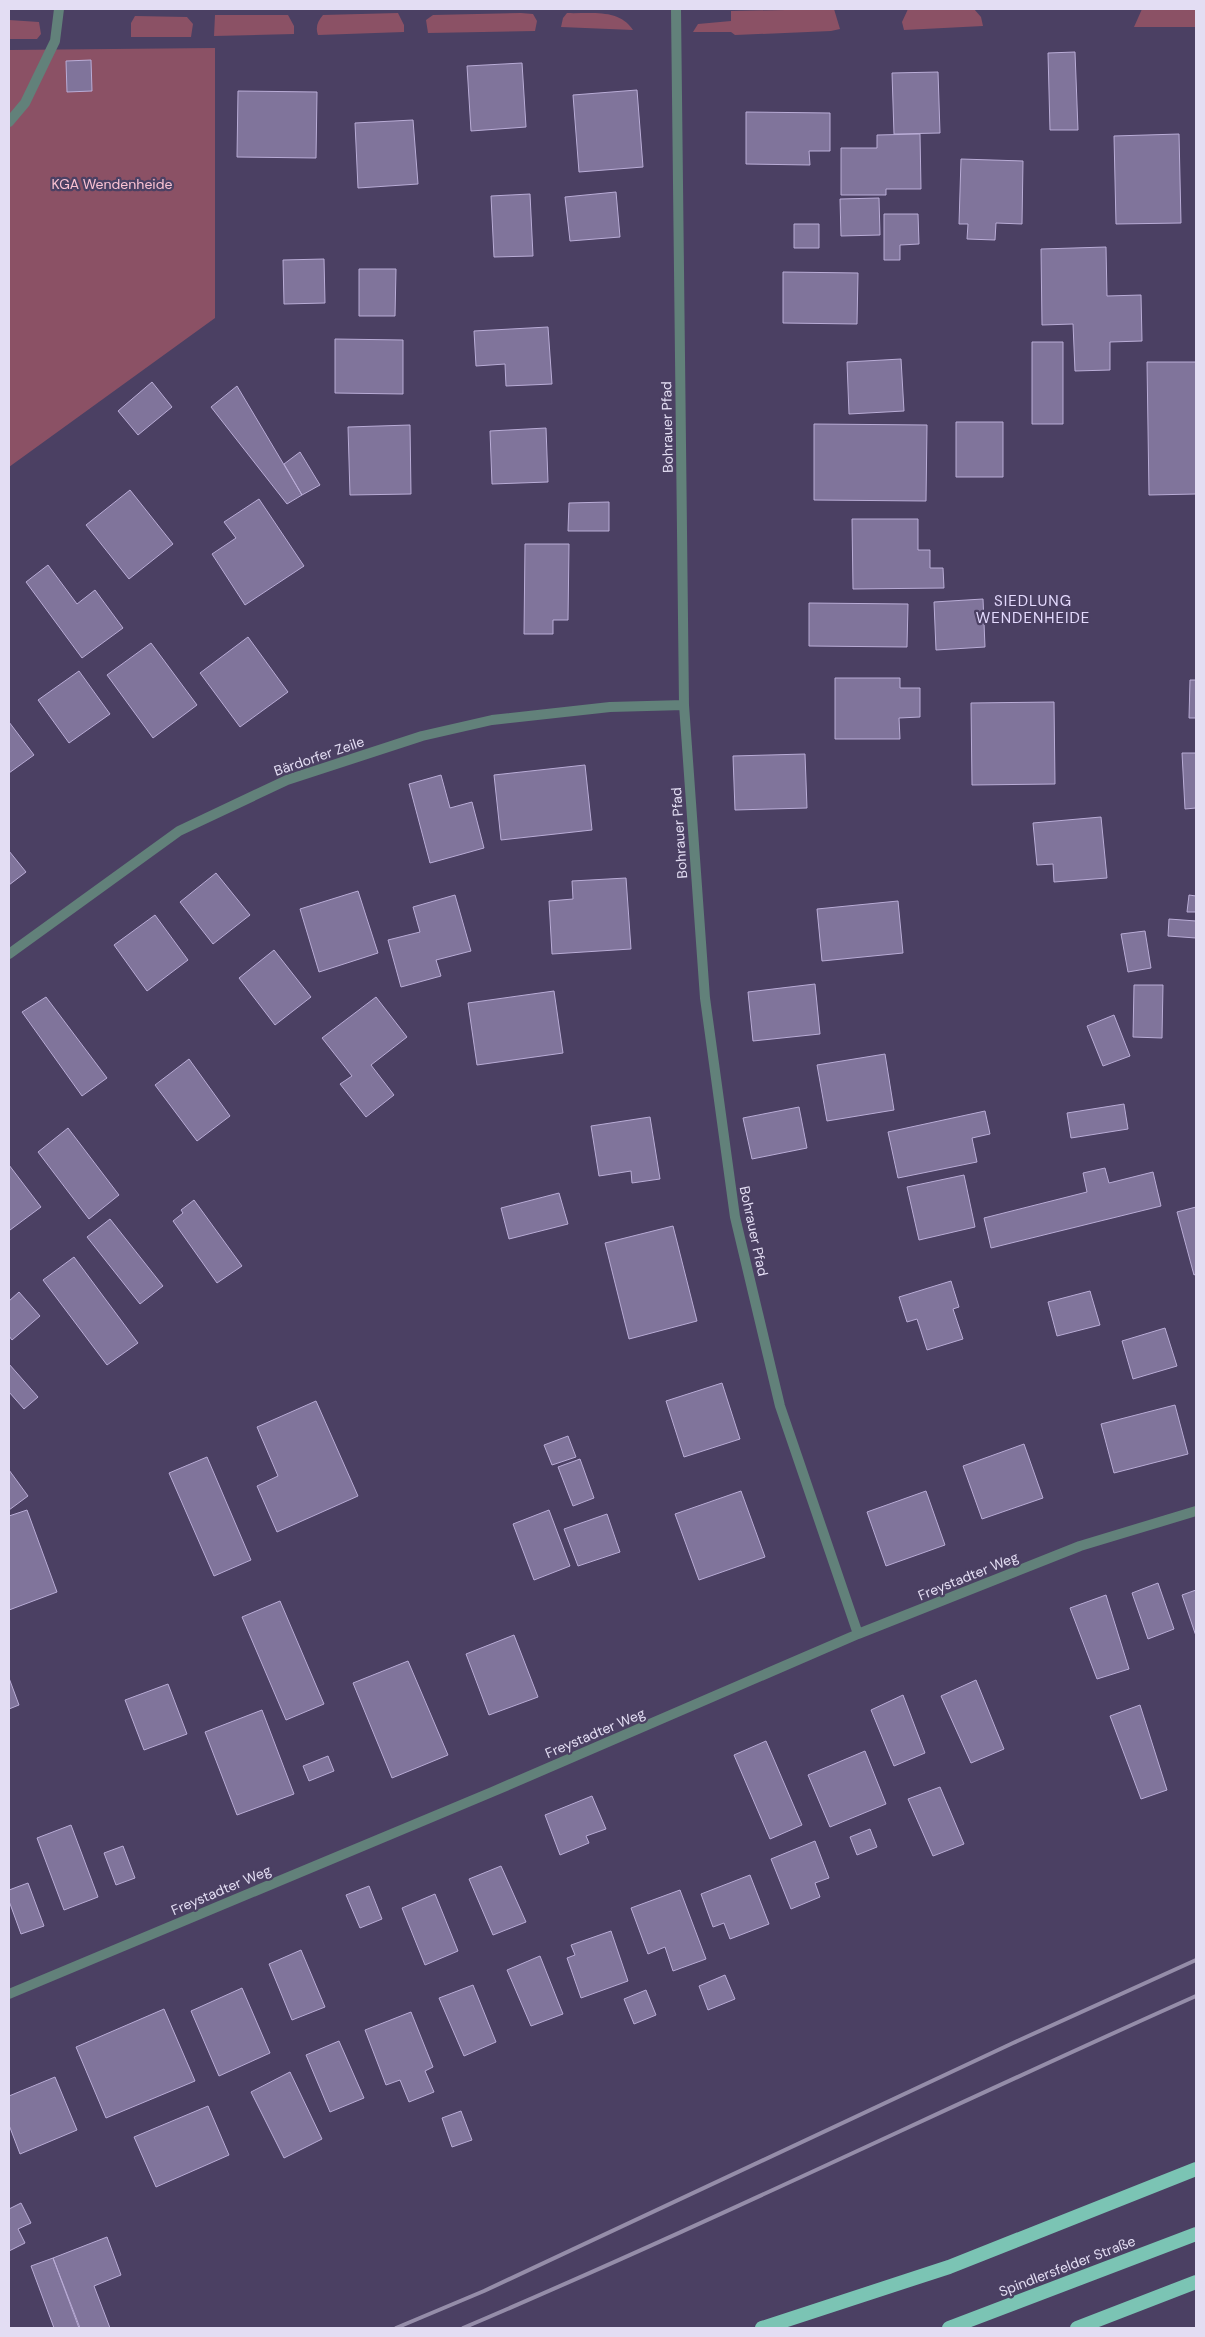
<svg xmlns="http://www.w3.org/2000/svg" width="1205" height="2337" font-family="'DM Sans',sans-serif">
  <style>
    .green { fill: #8b5165 }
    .building { fill: #80749b; stroke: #b9acd6 }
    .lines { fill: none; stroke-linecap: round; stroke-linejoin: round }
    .service { stroke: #62817a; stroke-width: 10 }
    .minor { stroke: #62817a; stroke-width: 10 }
    .trunk { stroke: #7bc4b4; stroke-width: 14 }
    .rail { stroke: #958da9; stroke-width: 4 }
    .labels { text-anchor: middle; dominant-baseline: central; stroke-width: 4.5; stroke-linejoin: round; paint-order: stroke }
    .park-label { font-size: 14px; fill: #fac2d3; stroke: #4b4063 }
    .street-label { font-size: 14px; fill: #e3ddf3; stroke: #4b4063 }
    .neighbourhood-label { font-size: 15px; letter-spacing: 1px; fill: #e4dafe; stroke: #4b4063 }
  </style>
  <rect width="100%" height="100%" fill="#4b4063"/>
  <path class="green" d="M834,9l6,20 -9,2 -96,4 -4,-3h-38l5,-8 33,-3v-10z
    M908,9h66l7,8 2,9 -79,4 -2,-8z
    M1142,9h54v18h-62z
    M398,13l6,12v7l-86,3c-3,-8 0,-14 5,-20z
    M521,13l12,1 4,7 -2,10 -107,2 -2,-13 7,-5z
    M567,13c23,1 52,-5 66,17l-72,-3 2,-9z
    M215,15h73l6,11v8l-80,2z
    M135,16l52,1 6,7 -2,13h-60v-14z
    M9,20l30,2 2,12 -4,5h-28z
    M215,48v270l-206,149v-417z"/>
  <path class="building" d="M1075,52l3,78h-28l-2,-77z
    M91,60l1,31 -25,1 -1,-31z
    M522,63l4,64 -55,4 -4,-65z
    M938,72l2,61 -46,1 -2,-61z
    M637,90l6,77 -64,5 -6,-77z
    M238,91l79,1 -1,66 -79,-1z
    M746,112l84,1v38h-21l1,14 -64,-1z
    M413,120l5,64 -60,4 -3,-65z
    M920,134l1,55h-35v6h-45v-47h36v-13z
    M1179,134l2,89 -65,1 -2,-88z
    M961,159l62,2 -1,63 -26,-1 -1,17 -28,-1 1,-15h-9z
    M616,192l4,45 -50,4 -5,-44z
    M530,194l3,62 -39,1 -3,-61z
    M879,198l1,37 -39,1 -1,-37z
    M884,214h34l1,30 -19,1v15h-16z
    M794,224h25v24h-25z
    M1106,247l1,49 34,-1 1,46 -32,1v28l-35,1 -2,-47 -31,1 -1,-76z
    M324,259l1,44 -41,1 -1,-44z
    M359,269h37l-1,47h-36z
    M783,272l75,1 -1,51 -74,-1z
    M548,327l4,57 -46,2 -1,-22 -29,2 -2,-35z
    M335,339l68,1v54l-68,-1z
    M1032,342h31v82h-31z
    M901,359l3,52 -55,3 -2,-52z
    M1147,362h49v132l-47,1z
    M152,382l20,25 -34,28 -20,-24z
    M237,386l65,109 -15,9 -76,-97z
    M956,422h47v55h-47z
    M814,424l113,1 -1,76 -112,-1z
    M410,425l1,69 -61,1 -2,-68z
    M546,428l2,54 -56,2 -2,-53z
    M300,452l20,33 -18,10 -18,-31z
    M130,490l43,54 -44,35 -43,-54z
    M259,499l45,67 -59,39 -33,-51 24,-16 -12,-16z
    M609,502v29h-41l1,-28z
    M852,519h66v31h12v18h13l1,20 -91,1z
    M525,544h44l-1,76h-15v14h-29z
    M48,565l29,39 18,-14 28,38 -41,30 -56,-76z
    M983,599l2,48 -49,3 -2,-48z
    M809,603l99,1 -1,43 -98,-1z
    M248,637l40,55 -48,35 -40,-54z
    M151,643l46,62 -44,33 -46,-63z
    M79,671l31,43 -41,29 -31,-43z
    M835,678h65v10h20v29l-21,1 1,21h-65z
    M1190,680h6v38h-7z
    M1054,702l1,82 -83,1 -1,-82z
    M9,722l25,33 -25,18z
    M1182,753h14v55l-11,1z
    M805,754l2,54 -72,2 -2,-54z
    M585,765l7,65 -91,10 -7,-65z
    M441,775l9,33 22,-6 12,46 -54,15 -21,-79z
    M1101,817l6,61 -53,4 -1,-18 -16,1 -4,-42z
    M9,851l17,21 -17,13z
    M216,873l34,42 -37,29 -33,-42z
    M626,878l5,71 -79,5 -3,-53 24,-2 -1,-18z
    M358,891l20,62 -59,19 -19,-63z
    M455,895l16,56 -35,9 5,16 -40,11 -13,-47 32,-8 -7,-25z
    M1189,895l7,1v16h-9z
    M898,901l5,52 -81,8 -5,-52z
    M155,915l33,45 -41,31 -33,-46z
    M1169,919l27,2v17l-28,-2z
    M1145,931l6,37 -23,4 -7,-38z
    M274,950l37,47 -36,28 -36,-47z
    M815,984l5,50 -67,7 -5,-49z
    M1134,985h29l-1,53 -29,-1z
    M554,991l9,62 -86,12 -9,-62z
    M46,997l61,81 -25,18 -60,-84z
    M376,997l31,40 -36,28 23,30 -28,22 -26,-33 12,-8 -30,-38z
    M1114,1015l16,41 -27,10 -16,-40z
    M885,1054l9,56 -67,11 -10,-56z
    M189,1059l41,57 -33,25 -42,-56z
    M1124,1104l4,25 -57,9 -4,-25z
    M799,1107l8,41 -55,11 -9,-41z
    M985,1111l5,23 -18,4 5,24 -79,16 -10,-46z
    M650,1117l10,62 -28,4 -1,-12 -32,5 -8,-50z
    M68,1128l51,67 -30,24 -51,-67z
    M9,1165l32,42 -31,23 -1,-2z
    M1105,1168l4,15 44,-11 8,34 -170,42 -7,-30 103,-26 -4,-19z
    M964,1175l11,52 -56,13 -12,-53z
    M559,1193l9,31 -59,15 -8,-31z
    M194,1200l48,66 -25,17 -44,-62 10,-8 -2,-3z
    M1196,1207v67l-2,1 -17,-63z
    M110,1219l53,67 -23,18 -53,-67z
    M673,1226l24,95 -68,18 -24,-96z
    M74,1257l64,86 -31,22 -64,-85z
    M951,1281l8,26 -6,2 10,30 -36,11 -10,-31 -10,3 -8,-25z
    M1090,1291l10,34 -43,11 -9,-34z
    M19,1292l21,24 -28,24 -3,-4v-35z
    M1165,1328l12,38 -44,13 -11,-38z
    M9,1364l29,33 -14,12 -15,-17z
    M722,1383l18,56 -56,18 -18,-56z
    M316,1401l42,95 -81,36 -20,-46 21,-10 -21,-49z
    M1175,1405l13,49 -74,19 -13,-49z
    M568,1436l8,21 -24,8 -8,-20z
    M1024,1444l19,54 -61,21 -19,-53z
    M207,1457l44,103 -37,16 -45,-103z
    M580,1459l14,39 -21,8 -15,-39z
    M9,1470l19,26 -19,14z
    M741,1491l24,66 -66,23 -24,-66z
    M926,1491l19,54 -59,21 -19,-54z
    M27,1510l30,82 -48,18v-94z
    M549,1510l21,56 -36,14 -21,-56z
    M607,1514l13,38 -42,14 -14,-37z
    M1158,1583l16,46 -26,10 -16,-46z
    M1196,1590v46l-14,-41z
    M1106,1595l23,74 -32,10 -27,-71z
    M280,1601l44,103 -38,16 -44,-103z
    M514,1635l24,62 -49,18 -23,-61z
    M408,1661l40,94 -56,23 -39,-95z
    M9,1678l10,27 -10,4z
    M976,1680l28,69 -33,14 -30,-67z
    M168,1684l19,50 -43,16 -19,-50z
    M903,1695l22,58 -31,13 -23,-56z
    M1140,1705l27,85 -26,9 -31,-83z
    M262,1710l32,84 -57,21 -32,-83z
    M766,1741l36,84 -32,14 -36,-84z
    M865,1751l21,53 -56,23 -22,-52z
    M328,1756l6,15 -25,10 -6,-15z
    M940,1787l24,57 -31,12 -25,-57z
    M592,1796l14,33 -20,7 3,7 -29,12 -15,-40z
    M71,1825l27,72 -34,13 -27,-72z
    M870,1829l7,18 -20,8 -7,-18z
    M815,1841l14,37 -14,5 5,14 -29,12 -20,-50z
    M123,1846l12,32 -19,7 -12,-32z
    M501,1866l25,56 -33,13 -24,-56z
    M750,1875l19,49 -39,15 -6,-16 -11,4 -12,-33z
    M28,1883l16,43 -23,8 -12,-33v-11z
    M369,1886l13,33 -22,9 -14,-33z
    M680,1890l26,69 -33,12 -8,-24 -17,7 -17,-46z
    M435,1894l23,57 -33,14 -23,-57z
    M611,1931l17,50 -47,17 -14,-40 8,-3 -4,-10z
    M301,1950l24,57 -33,13 -23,-56z
    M540,1956l23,58 -32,12 -24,-56z
    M725,1975l10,24 -27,11 -9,-24z
    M473,1985l23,57 -32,14 -25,-58z
    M242,1988l28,65 -51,23 -28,-65z
    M646,1990l10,25 -22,9 -10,-25z
    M164,2009l31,72 -89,37 -30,-71z
    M411,2012l22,55 -8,4 9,21 -25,10 -9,-22 -14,5 -21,-55z
    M339,2041l25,57 -34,14 -24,-57z
    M290,2072l32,67 -38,19 -33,-66z
    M55,2077l22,53 -57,24 -11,-29v-29z
    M208,2106l21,49 -73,32 -22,-50z
    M461,2111l11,29 -20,7 -10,-29z
    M21,2203l10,20 -13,6 7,14 -16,8v-42z
    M107,2237l14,38 -27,11 16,42h-30l-27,-70z
    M53,2258l26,70h-25l-23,-62z"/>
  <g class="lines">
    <path class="service" d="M9,122l16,-19 30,-62 4,-32"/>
    <path class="minor" d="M676,9l8,696 21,293 30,219 45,189 78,228
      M9,954l170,-123 108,-51 135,-44 70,-16 118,-13 74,-2
      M9,1994l483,-202 366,-158 222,-88 116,-35"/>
    <path class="trunk" d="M762,2328l187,-61 247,-98
      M949,2328l247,-94
      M1077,2328l119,-46"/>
    <path class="rail" d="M396,2328l88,-37 529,-248 183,-83
      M463,2328c247,-105 488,-223 733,-332"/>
  </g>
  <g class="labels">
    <g class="park-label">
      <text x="112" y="184">KGA Wendenheide</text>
    </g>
    <g class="street-label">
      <text transform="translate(667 427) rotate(-91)">Bohrauer Pfad</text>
      <text transform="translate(319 756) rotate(-19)">Bärdorfer Zeile</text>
      <text transform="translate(679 833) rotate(-94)">Bohrauer Pfad</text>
      <text transform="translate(754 1231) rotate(78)">Bohrauer Pfad</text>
      <text transform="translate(968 1576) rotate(-22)">Freystadter Weg</text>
      <text transform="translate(595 1733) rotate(-23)">Freystadter Weg</text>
      <text transform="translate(221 1890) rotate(-23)">Freystadter Weg</text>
      <text transform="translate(1067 2266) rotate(-21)">Spindlersfelder Straße</text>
    </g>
    <g class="neighbourhood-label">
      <text x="1033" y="601">SIEDLUNG<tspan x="1033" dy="17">WENDENHEIDE</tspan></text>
    </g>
  </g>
  <rect width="1205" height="2337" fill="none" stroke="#e3ddf3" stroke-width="20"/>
</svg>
